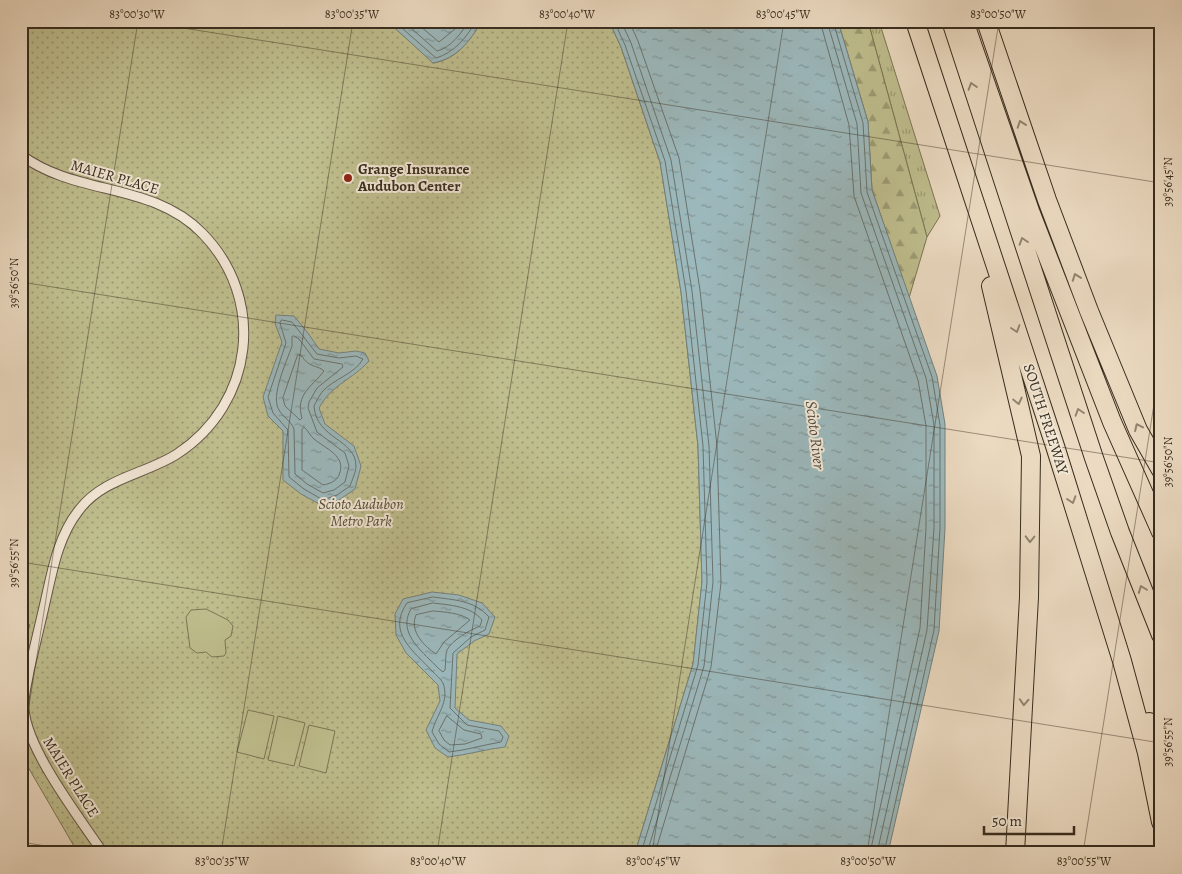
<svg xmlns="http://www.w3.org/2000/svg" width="1182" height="874" font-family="Alegreya,serif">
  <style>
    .grass { fill: url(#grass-tufts); stroke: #7c7656 }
    .forest { fill: url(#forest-firs); stroke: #7c7656 }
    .park { fill: url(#park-dots); stroke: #7c7656 }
    .garden { fill: #bfbe8e; stroke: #7c7656 }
    .water { fill: url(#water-ripples); stroke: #74817e }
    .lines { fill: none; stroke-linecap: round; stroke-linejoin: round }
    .shore { stroke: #6a736e; stroke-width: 1 }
    .minor-casing { stroke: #655848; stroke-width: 11 }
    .motorway-casing { stroke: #382d1f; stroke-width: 20 }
    .minor { stroke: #f3e8d7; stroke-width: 9 }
    .motorway { stroke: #ecdbc2; stroke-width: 18 }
    .oneway { stroke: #928470 }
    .ticks { fill: none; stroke: #382d1f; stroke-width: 1; stroke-opacity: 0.45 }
    .poi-dot { fill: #8f2418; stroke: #f3e8d7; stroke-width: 2 }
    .labels { text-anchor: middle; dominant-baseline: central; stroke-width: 4; stroke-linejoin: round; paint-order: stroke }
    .poi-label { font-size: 15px; font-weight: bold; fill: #382d1f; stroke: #f3e8d7; text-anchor: start }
    .street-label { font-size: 15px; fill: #382d1f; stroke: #f3e8d7 }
    .park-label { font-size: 15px; font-style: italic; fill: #534a35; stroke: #f3e8d7 }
    .water-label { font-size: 16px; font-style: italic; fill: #515046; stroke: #f3e8d7 }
    .neatline { fill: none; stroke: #382d1f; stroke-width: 2 }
    .ticks-label { font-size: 12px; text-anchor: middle; fill: #382d1f }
  </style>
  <defs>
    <pattern id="grass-tufts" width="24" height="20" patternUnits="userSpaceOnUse" patternTransform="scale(1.25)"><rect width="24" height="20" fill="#bfbe8e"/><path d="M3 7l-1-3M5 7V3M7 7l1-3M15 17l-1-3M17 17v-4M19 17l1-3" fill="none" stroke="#9c9b73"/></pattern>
    <pattern id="forest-firs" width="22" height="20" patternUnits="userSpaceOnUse" patternTransform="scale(1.25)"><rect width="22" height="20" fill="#bfbe8e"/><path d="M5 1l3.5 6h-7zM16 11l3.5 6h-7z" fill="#9c9b73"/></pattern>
    <pattern id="park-dots" width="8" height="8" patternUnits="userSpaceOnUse" patternTransform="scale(1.25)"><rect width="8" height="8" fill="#bfbe8e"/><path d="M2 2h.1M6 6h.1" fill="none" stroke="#9c9b73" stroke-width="1.8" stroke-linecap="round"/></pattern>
    <pattern id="water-ripples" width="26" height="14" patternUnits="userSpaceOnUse" patternTransform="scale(1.25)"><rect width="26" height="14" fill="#9cb9bd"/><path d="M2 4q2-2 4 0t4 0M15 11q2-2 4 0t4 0" fill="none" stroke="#809799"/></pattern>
  </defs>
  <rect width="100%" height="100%" fill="#ecdbc2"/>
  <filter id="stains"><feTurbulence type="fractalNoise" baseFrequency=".004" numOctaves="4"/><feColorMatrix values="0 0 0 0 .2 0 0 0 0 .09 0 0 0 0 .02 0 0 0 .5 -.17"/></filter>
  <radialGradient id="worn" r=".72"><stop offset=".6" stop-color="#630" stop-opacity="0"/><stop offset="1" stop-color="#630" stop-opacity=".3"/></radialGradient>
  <path class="grass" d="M868,21h11l61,195 -13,21z"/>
  <path class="forest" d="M838,21h30l59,216 -18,61 -37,-108 -4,-68z"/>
  <path class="park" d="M21,21h366l47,42c24,-5 35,-22 48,-42h127l12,26 39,115 21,130 17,154 4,136 -9,82 -58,189h-557l-57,-98v-105l9,-25 -9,-6z"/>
  <path class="garden" d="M206,609l22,11 5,6 -2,10 -6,4 1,13 -2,3 -12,1 -6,-5 -9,1 -7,-5 -4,-31 5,-7z
    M248,710l26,6 -10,43 -27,-7z
    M278,716l27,7 -11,43 -26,-6z
    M309,725l26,6 -9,42 -27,-7z"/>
  <path class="water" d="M387,21h95c-13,21 -24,37 -49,42z
    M609,21h229l30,101 4,68 65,186 8,48v104l-6,103 -51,222h-253l58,-189 9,-82 -4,-136 -17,-154 -21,-130 -39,-115z
    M276,315l18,1 14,17 11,16 20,4 17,-2 9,2 4,8c-17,19 -37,23 -50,47l6,16 29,22 7,20 -6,23 -16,11 -18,5 -20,-11 -18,-14v-49l-15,-15 -5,-19 19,-55 -7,-19z
    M432,592l27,3 23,8 13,14 -6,17 -15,7 -17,13 -2,54 14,12 32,6 8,10 -4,11c-19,2 -38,8 -57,10l-13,-9 -9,-18 14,-29 -2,-16 -32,-32 -10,-18 -1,-21 8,-15z"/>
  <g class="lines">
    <path class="shore" d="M394,21l42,37c18,-5 31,-21 40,-37
      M403,21l34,30c14,-3 25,-19 32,-30
      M414,21l25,21 16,-13 5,-8
      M614,21l11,24 40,116 21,130 17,155 4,136 -9,83 -57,188
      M621,21l10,22 40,117 21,131 17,155 4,136 -9,84 -57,187
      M629,21l9,20 41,117 21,132 17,156 4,137 -10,84 -56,186
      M820,21l29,104 5,71 64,184 8,46v102l-6,100 -50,225
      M827,21l30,103 4,69 65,185 8,47v103l-7,102 -50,223
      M833,21l30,102 4,69 65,185 8,48v103l-6,102 -50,223
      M282,320l10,2 25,32 22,4 17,-2 7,3c-8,15 -30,20 -41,33 -3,4 -6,10 -8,14 2,33 42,33 42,60 0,6 -4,14 -6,20l-13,9 -14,5 -19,-11 -15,-12 -1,-47 -15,-17 -5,-16 18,-54 -6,-20z
      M294,336l5,3 15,20 28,5 1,3 -26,21 -8,14 -1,6 9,24 28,21 4,13 -4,16 -11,8 -11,3 -16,-9 -12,-10 -1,-45c-3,-8 -11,-12 -15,-19 -9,-14 8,-49 13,-64v-9z
      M298,355h3c9,14 15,9 23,16 -12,16 -29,23 -22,47l-2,2 -15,-14 -2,-8z
      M304,427c4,3 6,9 10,12 12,10 33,17 25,36 -2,6 -10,9 -16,10l-21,-15v-40z
      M433,597c21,3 41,3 56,20l-4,13 -14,7 -18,16 -3,55 17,17 32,6 4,6 -2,5c-18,3 -34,8 -52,10l-10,-8 -7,-12c4,-17 18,-30 11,-49 -2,-4 -7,-8 -10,-11 -19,-21 -47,-39 -26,-69z
      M433,603c16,2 38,3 49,17l-2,6c-10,4 -28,14 -33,24 -2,5 -1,14 -2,20l-2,2c-5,-3 -9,-9 -14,-13 -14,-14 -30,-30 -18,-50z
      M433,611c12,1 28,2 37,9l-26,22 -8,12c-12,-8 -27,-23 -20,-39z
      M447,716l17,14 17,4 1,4 -17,6 -15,1 -6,-5 -5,-9z"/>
    <defs>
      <path id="minor" d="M21,155c55,41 131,27 181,78 65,66 52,171 -25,221 -31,20 -74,24 -98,56 -22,28 -27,63 -35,97 -5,21 -10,43 -15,64 -2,13 -6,25 -5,38 3,41 55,108 79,144"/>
      <path id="motorway" d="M915,21l140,425 67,215 25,92 14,69
        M951,21l143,437 26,74 41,103
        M964,21l66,190 82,211 49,110
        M986,21l61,179 42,111 49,119 23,40
        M991,286l40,170 -2,141 -14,256
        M1149,722l12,31"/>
    </defs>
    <use href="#minor" class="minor-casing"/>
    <use href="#motorway" class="motorway-casing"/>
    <use href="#minor" class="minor"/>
    <use href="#motorway" class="motorway"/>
  </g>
  <defs><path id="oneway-chevron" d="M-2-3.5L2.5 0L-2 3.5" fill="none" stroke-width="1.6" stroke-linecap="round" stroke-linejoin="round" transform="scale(1.25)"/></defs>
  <g class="oneway">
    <use href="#oneway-chevron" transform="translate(972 86) rotate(-108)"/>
    <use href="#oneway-chevron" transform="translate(1021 124) rotate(-109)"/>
    <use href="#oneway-chevron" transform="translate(1023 241) rotate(-108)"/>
    <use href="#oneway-chevron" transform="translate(1076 277) rotate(-110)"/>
    <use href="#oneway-chevron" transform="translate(1016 329) rotate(72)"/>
    <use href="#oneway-chevron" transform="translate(1018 401) rotate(77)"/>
    <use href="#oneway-chevron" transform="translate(1079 412) rotate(-108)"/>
    <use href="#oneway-chevron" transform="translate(1138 427) rotate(-115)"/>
    <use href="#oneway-chevron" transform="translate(1072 500) rotate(72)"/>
    <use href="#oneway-chevron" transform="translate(1030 539) rotate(91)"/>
    <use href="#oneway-chevron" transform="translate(1142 589) rotate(-111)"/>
    <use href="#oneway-chevron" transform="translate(1024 702) rotate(93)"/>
  </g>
  <path class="ticks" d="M139,21l1022,162M21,282l1140,181M21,562l1140,181M21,756l117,-735M21,842l68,11M221,853l132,-832M437,853l131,-832M652,853l132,-832M867,853l132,-832M1083,853l78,-493"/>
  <circle class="poi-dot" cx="348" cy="178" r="5"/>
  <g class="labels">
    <g class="poi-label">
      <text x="358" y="169">Grange Insurance<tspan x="358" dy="17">Audubon Center</tspan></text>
    </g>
    <g class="street-label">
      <text transform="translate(115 177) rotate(16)">MAIER PLACE</text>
      <text transform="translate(1046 419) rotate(72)">SOUTH FREEWAY</text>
      <text transform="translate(71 777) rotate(58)">MAIER PLACE</text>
    </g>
    <g class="park-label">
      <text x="361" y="504">Scioto Audubon<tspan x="361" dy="17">Metro Park</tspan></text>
    </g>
    <g class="water-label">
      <text transform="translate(815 435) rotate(83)">Scioto River</text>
    </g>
  </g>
  <rect width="1182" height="874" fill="none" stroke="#ecdbc2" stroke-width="55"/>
  <path d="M984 826v8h90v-8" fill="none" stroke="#382d1f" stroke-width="2.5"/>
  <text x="992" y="826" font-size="15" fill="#382d1f" stroke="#f3e8d7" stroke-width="4" paint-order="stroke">50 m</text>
  <rect x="28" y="28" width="1126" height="818" class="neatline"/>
  <g class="ticks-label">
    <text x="137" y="18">83°00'30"W</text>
    <text x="352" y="18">83°00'35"W</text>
    <text x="567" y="18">83°00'40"W</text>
    <text x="783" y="18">83°00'45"W</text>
    <text x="998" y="18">83°00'50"W</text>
    <text transform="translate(1168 182) rotate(-90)" y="4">39°56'45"N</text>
    <text transform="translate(14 283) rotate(-90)" y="4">39°56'50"N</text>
    <text transform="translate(1168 462) rotate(-90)" y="4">39°56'50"N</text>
    <text transform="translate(14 563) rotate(-90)" y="4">39°56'55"N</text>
    <text transform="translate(1168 742) rotate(-90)" y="4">39°56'55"N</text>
    <text x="222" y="865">83°00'35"W</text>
    <text x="438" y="865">83°00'40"W</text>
    <text x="653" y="865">83°00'45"W</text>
    <text x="868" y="865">83°00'50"W</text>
    <text x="1084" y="865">83°00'55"W</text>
  </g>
  <rect width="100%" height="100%" filter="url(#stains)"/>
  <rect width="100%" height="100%" fill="url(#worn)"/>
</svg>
